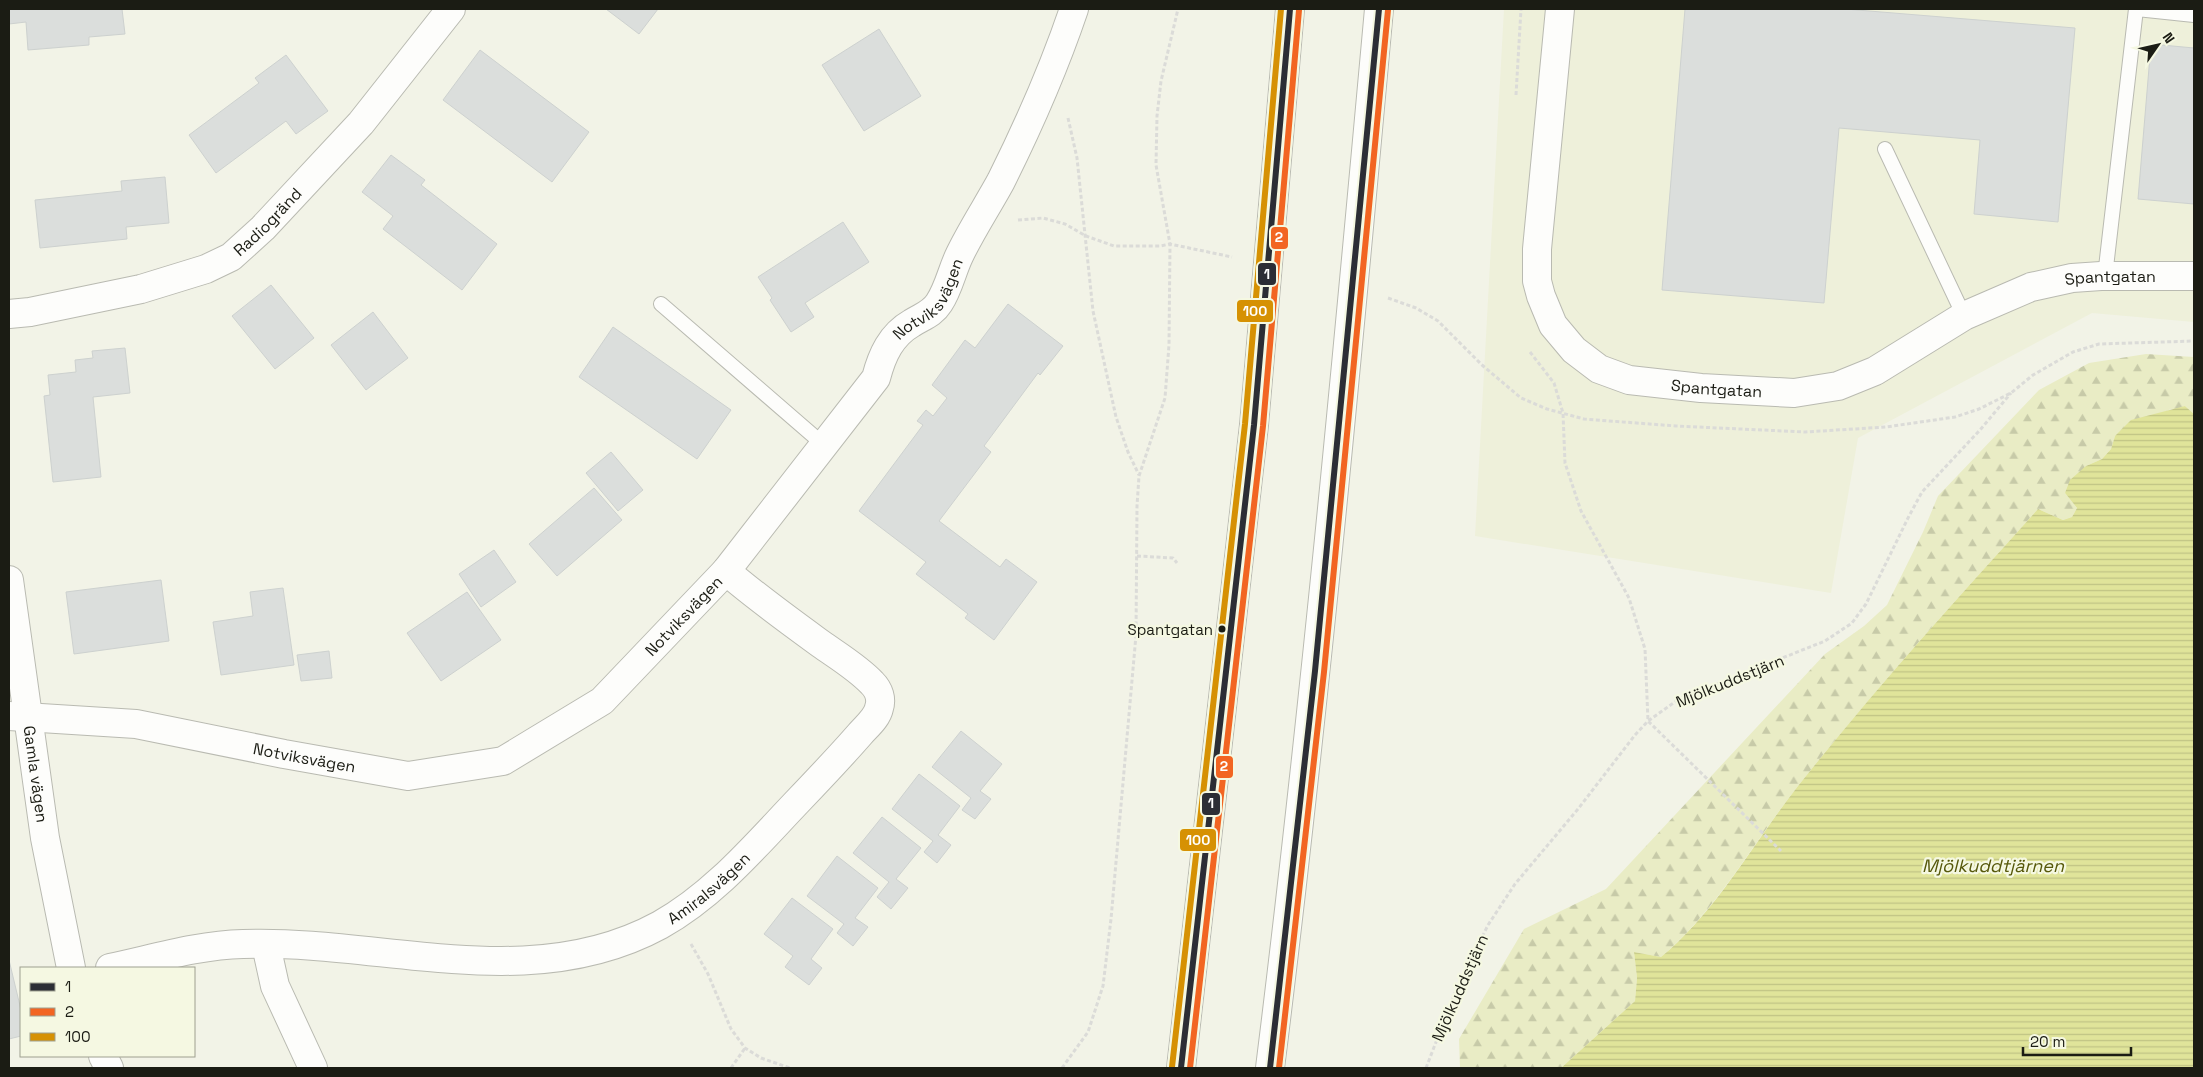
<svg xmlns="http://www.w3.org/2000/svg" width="2203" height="1077" font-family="'Space Grotesk',sans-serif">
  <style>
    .built { fill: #eef0da }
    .forest { fill: url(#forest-firs) }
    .water { fill: url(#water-rules) }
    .building { fill: #dbdedc; stroke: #cdd1cf }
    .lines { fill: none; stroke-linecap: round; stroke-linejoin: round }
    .lane-casing { stroke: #b9bab1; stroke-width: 16 }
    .street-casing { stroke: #b9bab1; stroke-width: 30 }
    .primary-casing { stroke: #b9bab1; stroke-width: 30 }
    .path { stroke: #dbdbd8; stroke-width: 3; stroke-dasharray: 4 2.5; stroke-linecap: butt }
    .lane { stroke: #fdfdfb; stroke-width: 14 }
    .street { stroke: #fdfdfb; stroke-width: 28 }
    .primary { stroke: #fdfdfb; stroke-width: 28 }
    .bus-1-casing { stroke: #f5f8e2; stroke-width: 10 }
    .bus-2-casing { stroke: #f5f8e2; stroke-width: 10 }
    .bus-3-casing { stroke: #f5f8e2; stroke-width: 10 }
    .bus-1 { stroke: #2c2e35; stroke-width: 6 }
    .bus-2 { stroke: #f26522; stroke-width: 6 }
    .bus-3 { stroke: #d69103; stroke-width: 6 }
    .bus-dot { fill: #1b1c14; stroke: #f5f8e2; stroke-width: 2 }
    .labels { text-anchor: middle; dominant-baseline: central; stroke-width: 4.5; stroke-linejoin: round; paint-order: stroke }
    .bus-label { font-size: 15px; fill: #1b1c14; stroke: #f5f8e2; text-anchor: end }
    .street-label { font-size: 16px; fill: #1b1c14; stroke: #f5f8e2 }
    .water-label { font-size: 18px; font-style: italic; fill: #56580a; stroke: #f5f8e2 }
    .line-badge { stroke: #f5f8e2; stroke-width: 2 }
    .badge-label { font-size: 14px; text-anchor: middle; font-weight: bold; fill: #fff }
  </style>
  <defs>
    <pattern id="forest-firs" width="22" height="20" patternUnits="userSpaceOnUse" patternTransform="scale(1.25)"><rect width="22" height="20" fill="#e9ecc5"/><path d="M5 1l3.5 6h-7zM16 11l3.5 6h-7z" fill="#c7caa8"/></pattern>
    <pattern id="water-rules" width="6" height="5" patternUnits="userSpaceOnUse" patternTransform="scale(1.25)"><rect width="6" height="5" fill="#e0e49a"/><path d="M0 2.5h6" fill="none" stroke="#c0c384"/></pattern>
  </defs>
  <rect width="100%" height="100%" fill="#f2f3e7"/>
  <path class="built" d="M1504,9h690v313l-102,-9 -234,125 -27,155 -356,-57z"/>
  <path class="forest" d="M2146,354l48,3v57l-9,-8 -7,3h-7l-56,27 -4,13 -9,10 -16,7 -21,27 12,15 -5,9 -9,3 -25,-11c-82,91 -164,181 -240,277 -45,57 -81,124 -137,171l-27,-5 3,26 -2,23 -74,67h-101l-1,-29 65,-110 82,-40 219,-235 39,-28 23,-21 36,-73 15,-36 101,-106 50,-27z"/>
  <path class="water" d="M2185,406l9,8v654h-633l74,-67 2,-23 -3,-26 27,5c56,-46 93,-115 137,-171 76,-96 158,-186 240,-277l25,11 9,-3 5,-9 -12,-15 5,-13 16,-14 16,-7 9,-10 4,-13 16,-16z"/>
  <path class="building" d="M9,9h113l3,25 -36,3v8l-61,5 -2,-28 -17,2z
    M606,9h52l-19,25z
    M1685,9h160l230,19 -17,194 -84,-8 6,-74 -141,-12 -15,175 -162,-13z
    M879,29l42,67 -57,35 -42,-66z
    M2151,44l43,4v156l-56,-5z
    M480,50l109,82 -37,50 -109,-82z
    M286,55l42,56 -32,23 -10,-13 -70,52 -27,-38 70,-52 -4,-5z
    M391,155l34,25 -4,5 76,59 -35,46 -79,-61 10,-13 -31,-24z
    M165,177l4,46 -43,4 1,12 -87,9 -5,-48 87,-9 -1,-10z
    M843,222l26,40 -64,41 9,14 -23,15 -21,-32 2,-2 -14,-21z
    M271,285l43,53 -39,31 -43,-53z
    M1008,304l55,42 -23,29 -2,-2 -54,73 7,6 -52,69 61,46 6,-8 31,23 -43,58 -29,-22 3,-4 -52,-40 10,-12 -67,-51 64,-86 -6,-4 9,-11 7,6 14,-18 -15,-13 33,-45 10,8z
    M373,312l35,46 -42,32 -35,-45z
    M613,327l118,83 -34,49 -118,-82z
    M125,348l5,45 -37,4 8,80 -48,5 -9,-86 6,-1 -2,-20 28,-3 -1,-12 18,-2 -1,-7z
    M611,452l32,38 -25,21 -32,-38z
    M594,488l28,32 -65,56 -28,-32z
    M494,550l22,32 -35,25 -22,-33z
    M161,580l8,61 -95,13 -8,-62z
    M283,588l11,77 -73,10 -8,-53 40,-6 -3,-24z
    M467,592l34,48 -60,41 -34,-48z
    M329,651l3,27 -31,3 -4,-26z
    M961,731l41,33 -22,27 11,8 -16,20 -13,-9 9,-12 -39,-31z
    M919,774l41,32 -22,29 13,10 -14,18 -13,-11 9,-11 -41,-32z
    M882,817l39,31 -25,31 12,9 -17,21 -14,-12 12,-15 -36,-29z
    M837,856l41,32 -23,30 13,9 -15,19 -16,-13 7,-9 -37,-28z
    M792,898l41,31 -22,30 11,9 -13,17 -24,-18 8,-11 -29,-22z
    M9,960l12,50v26l-12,3z"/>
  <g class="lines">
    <defs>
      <path id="lane" d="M2137,9l57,6
        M1885,149l79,167
        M2105,276l31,-267
        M661,304l163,141"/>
      <g id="street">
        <path id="s1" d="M1560,9l-23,240v32l4,15 12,29 21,25 25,19 30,11 72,8 93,5 44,-7 37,-15 89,-55 67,-29 41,-9 29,-2h93"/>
        <path id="s2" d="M9,314l21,-2 111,-23 65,-20 25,-12 32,-29 98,-105 90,-114"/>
        <path id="s3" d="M9,580l36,258 26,130"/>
        <path id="s4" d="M9,716l127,8 148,30 124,22 95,-15 99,-60 124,-130 150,-193c6,-23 15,-43 36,-55 11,-7 20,-9 27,-20 10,-15 13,-33 21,-49 12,-25 28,-49 41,-73 28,-56 53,-113 73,-172"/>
        <path d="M266,945l9,41 38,82"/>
        <path id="s5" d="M110,968c43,-9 88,-23 133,-24 139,-5 287,52 417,-19 54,-30 96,-80 137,-123 22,-23 43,-45 63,-68 7,-8 17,-16 19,-26 3,-9 0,-18 -7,-25 -14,-15 -34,-27 -51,-39 -33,-24 -65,-47 -95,-73"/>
        <path d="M103,1056l6,12"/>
      </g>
      <path id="primary" d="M1181,1068l73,-643 36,-416
        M1270,1068c44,-352 77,-706 109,-1059"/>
    </defs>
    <use href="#lane" class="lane-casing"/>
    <use href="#street" class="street-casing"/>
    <use href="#primary" class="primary-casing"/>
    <path class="path" d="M1516,95l5,-86
      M1068,118l9,40 16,153 23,106 12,35 11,23
      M1018,220l25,-2 22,6 21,12 28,10h46l10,-2 62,13
      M1388,298l28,10 22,13 44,44 39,33 26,11 37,10 92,7 129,6 81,-5 69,-10 24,-8 32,-16 22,-18 40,-23 26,-8 95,-3
      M1530,352l24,31 9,30 2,50 16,48 48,87 16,51 3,72 133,130
      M1137,556l36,2 4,5
      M691,944l17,30 23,55 14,19 16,10 29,10
      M731,1068l14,-20
      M1062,1068l26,-36 15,-46 8,-67 25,-284 1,-129 2,-30 26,-78 4,-53 1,-101 -14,-79 1,-49 4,-35 17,-72
      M1426,1068l29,-75 33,-68 27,-41 63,-75 57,-74 13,-14 31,-22 146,-58 27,-18 14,-19 43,-88 13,-24 58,-62 31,-37"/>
    <use href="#lane" class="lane"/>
    <use href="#street" class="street"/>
    <use href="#primary" class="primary"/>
    <defs>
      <path id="bus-1" d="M1181,1068l73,-643 36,-416
        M1270,1068l45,-397 64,-662"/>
      <path id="bus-2" d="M1190,1068l73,-642 36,-416
        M1279,1068l45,-396 64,-662"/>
      <path id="bus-3" d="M1172,1067l73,-643 36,-415"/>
    </defs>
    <use href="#bus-1" class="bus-1-casing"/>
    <use href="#bus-2" class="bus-2-casing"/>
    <use href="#bus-3" class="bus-3-casing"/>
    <use href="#bus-1" class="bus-1"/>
    <use href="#bus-2" class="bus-2"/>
    <use href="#bus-3" class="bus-3"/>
  </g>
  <circle class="bus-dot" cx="1222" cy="629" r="4.5"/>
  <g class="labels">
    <g class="bus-label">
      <text x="1213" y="629">Spantgatan</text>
    </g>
    <g class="street-label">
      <text stroke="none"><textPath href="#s2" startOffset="281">Radiogränd</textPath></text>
      <text stroke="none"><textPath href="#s1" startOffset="924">Spantgatan</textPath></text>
      <text stroke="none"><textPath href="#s4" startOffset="1138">Notviksvägen</textPath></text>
      <text stroke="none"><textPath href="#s1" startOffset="504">Spantgatan</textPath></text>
      <text stroke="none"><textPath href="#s4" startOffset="734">Notviksvägen</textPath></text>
      <text transform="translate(1730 681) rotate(-22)">Mjölkuddstjärn</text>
      <text stroke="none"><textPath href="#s4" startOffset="299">Notviksvägen</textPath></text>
      <text stroke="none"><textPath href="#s3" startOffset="196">Gamla vägen</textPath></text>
      <text stroke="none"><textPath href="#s5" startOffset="620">Amiralsvägen</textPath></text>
      <text transform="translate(1460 988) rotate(-66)">Mjölkuddstjärn</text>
    </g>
    <g class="water-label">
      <text x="1993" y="865">Mjölkuddtjärnen</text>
    </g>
  </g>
  <g class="line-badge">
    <rect x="1270" y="226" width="19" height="24" rx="5" fill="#f26522"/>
    <rect x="1257" y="262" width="20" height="24" rx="5" fill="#2c2e35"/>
    <rect x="1236" y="299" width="38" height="24" rx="5" fill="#d69103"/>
    <rect x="1215" y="755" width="19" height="24" rx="5" fill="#f26522"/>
    <rect x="1201" y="792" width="20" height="24" rx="5" fill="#2c2e35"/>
    <rect x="1179" y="828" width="38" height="24" rx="5" fill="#d69103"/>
  </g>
  <g class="badge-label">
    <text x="1279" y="242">2</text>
    <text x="1267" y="279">1</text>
    <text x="1255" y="316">100</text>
    <text x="1224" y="771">2</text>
    <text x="1211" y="808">1</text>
    <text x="1198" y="845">100</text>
  </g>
  <rect width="2203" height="1077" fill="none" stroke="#1b1c14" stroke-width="20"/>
  <rect x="20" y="967" width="175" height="90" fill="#f5f8e2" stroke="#9ea090"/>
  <rect x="30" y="983" width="25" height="8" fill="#2c2e35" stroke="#9ea090"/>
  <text x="65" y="992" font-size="15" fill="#1b1c14">1</text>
  <rect x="30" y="1008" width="25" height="8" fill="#f26522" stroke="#9ea090"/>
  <text x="65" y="1017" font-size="15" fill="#1b1c14">2</text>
  <rect x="30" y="1033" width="25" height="8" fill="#d69103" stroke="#9ea090"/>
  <text x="65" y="1042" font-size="15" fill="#1b1c14">100</text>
  <g transform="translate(2158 45) rotate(56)" stroke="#f5f8e2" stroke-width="4" paint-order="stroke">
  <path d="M0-4L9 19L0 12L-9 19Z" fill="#1b1c14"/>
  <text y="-8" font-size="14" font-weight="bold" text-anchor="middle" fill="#1b1c14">N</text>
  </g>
  <path d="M2023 1047v8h108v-8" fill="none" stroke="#1b1c14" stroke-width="2.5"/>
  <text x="2030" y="1047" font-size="15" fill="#1b1c14" stroke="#f5f8e2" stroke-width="4" paint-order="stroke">20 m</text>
</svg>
